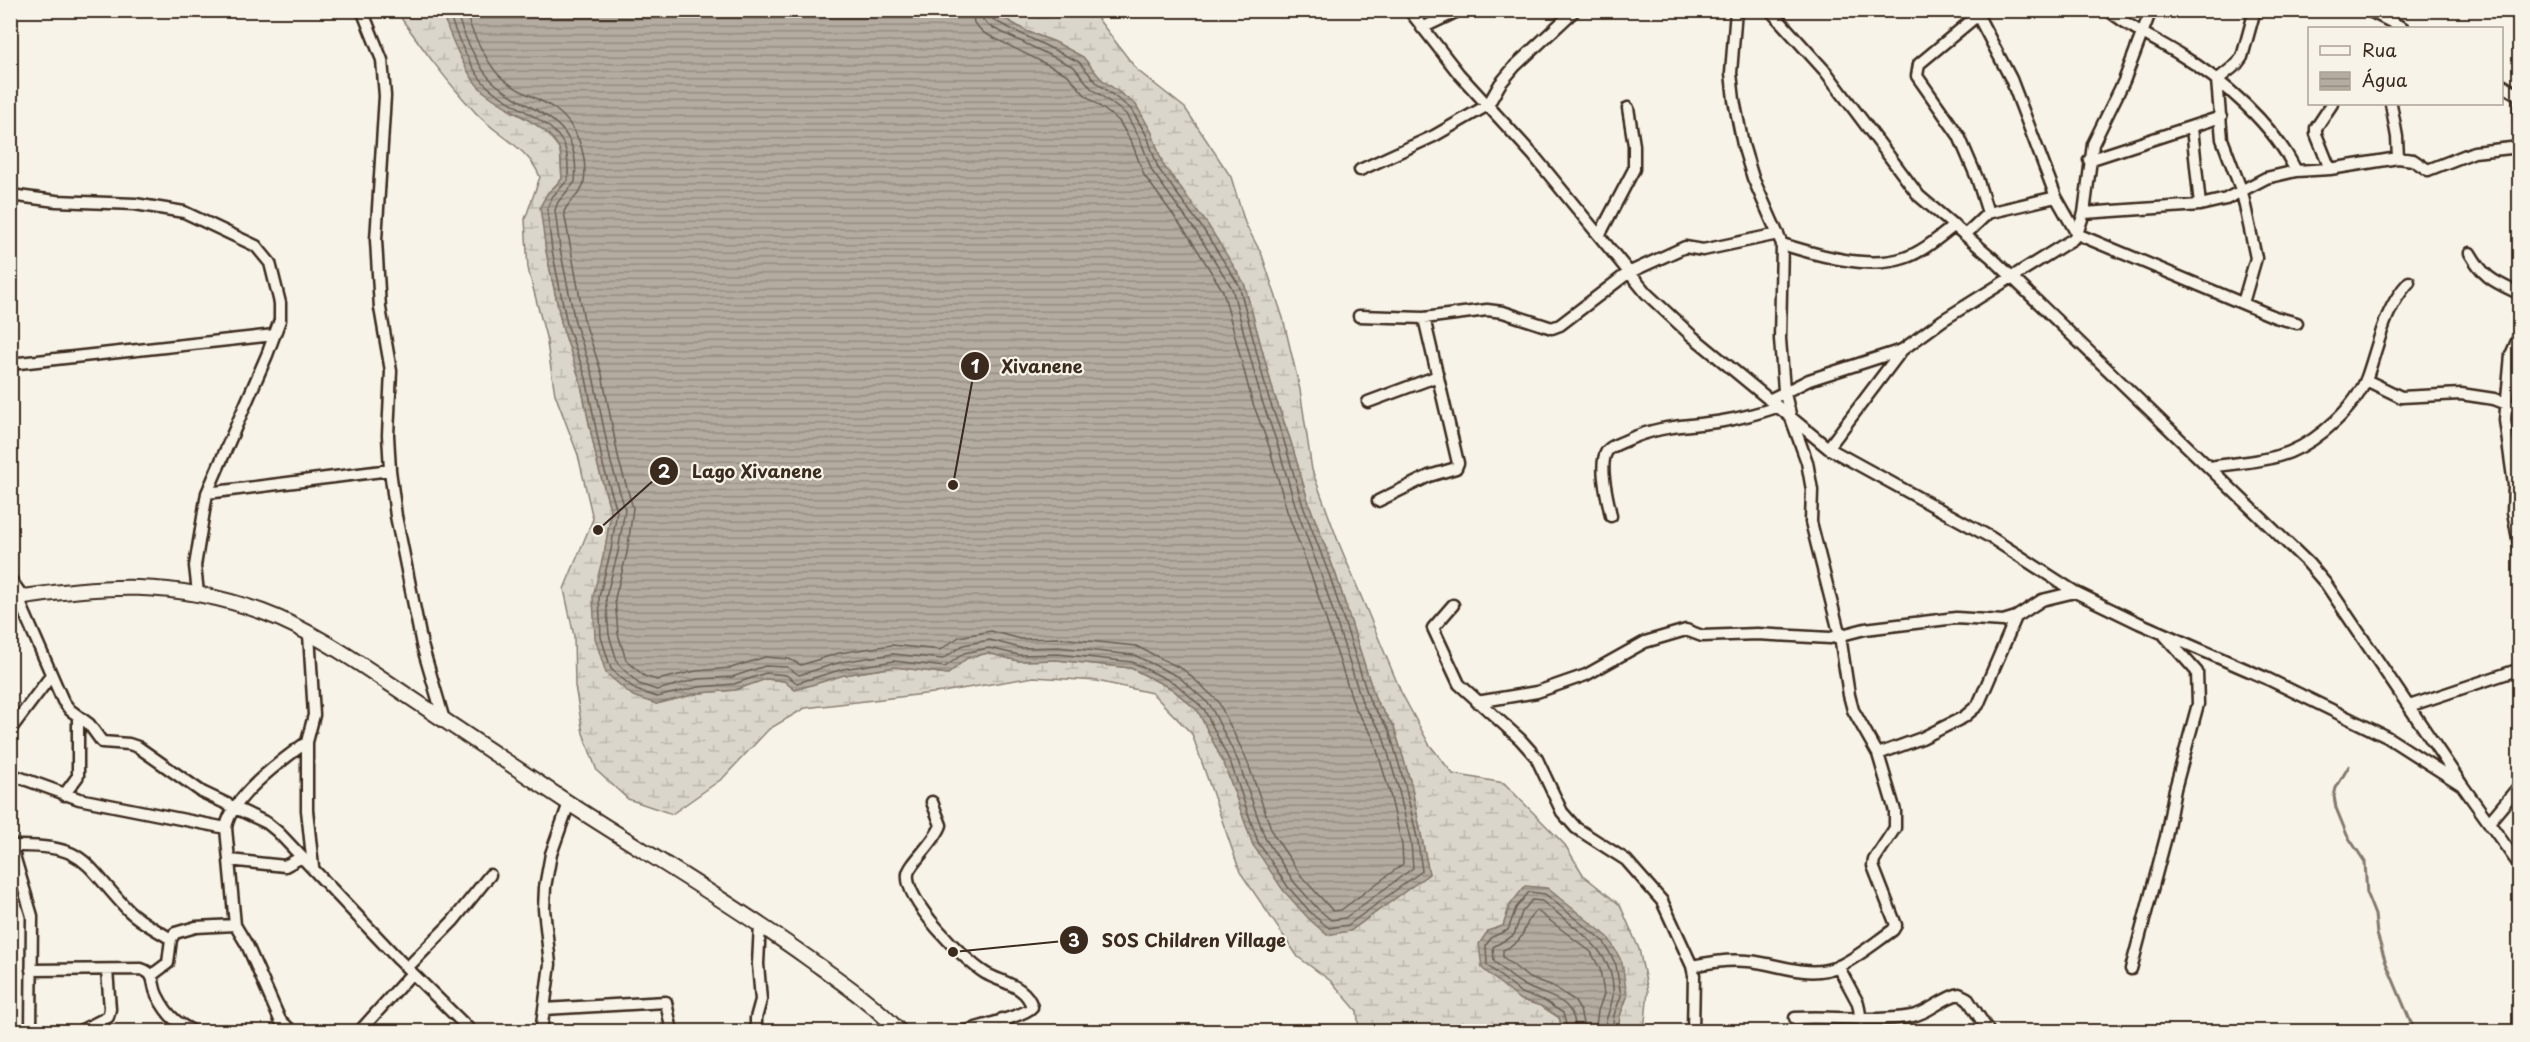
<svg xmlns="http://www.w3.org/2000/svg" width="2530" height="1042" font-family="'Playpen Sans',sans-serif">
  <style>
    .wetland { fill: url(#wetland-marsh); stroke: #8b8074; stroke-width: 1.5 }
    .water { fill: url(#water-rules); stroke: #84786c; stroke-width: 1.5 }
    .lines { fill: none; stroke-linecap: round; stroke-linejoin: round }
    .shore { stroke: #6b5e52; stroke-width: 1.5 }
    .stream { stroke: #84786c; stroke-width: 3 }
    .minor-casing { stroke: #3b2a1e; stroke-width: 15 }
    .major-casing { stroke: #3b2a1e; stroke-width: 18 }
    .minor { stroke: #f7f3e8; stroke-width: 10 }
    .major { stroke: #f7f3e8; stroke-width: 14 }
    .leader { fill: none; stroke: #3b2a1e; stroke-width: 2 }
    .callout-dot { fill: #3b2a1e; stroke: #f7f3e8; stroke-width: 2 }
    .mark-label { font-size: 18px; text-anchor: middle; font-weight: bold; fill: #fff }
    .callout-label { font-size: 18px; text-anchor: middle; font-weight: bold; fill: #3b2a1e; stroke: #f7f3e8; stroke-width: 4.5; stroke-linejoin: round; paint-order: stroke }
  </style>
  <defs>
    <pattern id="wetland-marsh" width="20" height="14" patternUnits="userSpaceOnUse" patternTransform="scale(1.5)"><rect width="20" height="14" fill="#dbd6cb"/><path d="M1 5h8M5 5V1M11 12h8M15 12V8" fill="none" stroke="#bdb8ae"/></pattern>
    <pattern id="water-rules" width="6" height="5" patternUnits="userSpaceOnUse" patternTransform="scale(1.5)"><rect width="6" height="5" fill="#b4aca0"/><path d="M0 2.5h6" fill="none" stroke="#948c82"/></pattern>
  </defs>
  <rect width="100%" height="100%" fill="#f7f3e8"/>
  <filter id="ink" filterUnits="userSpaceOnUse"><feTurbulence type="fractalNoise" baseFrequency=".0167" numOctaves="2"/><feDisplacementMap in="SourceGraphic" scale="12" xChannelSelector="R" yChannelSelector="G"/><feConvolveMatrix kernelMatrix="1 2 1 2 8 2 1 2 1" color-interpolation-filters="sRGB"/></filter>
  <g filter="url(#ink)">
    <path class="wetland" d="M396,11h47l2,11 64,88 33,17 18,22 2,30 -15,15 -6,13 5,44 16,75 18,54 18,86 13,46 -6,37 51,155 44,-11 35,-3 31,-11 18,2 11,9 49,-15 51,-8 53,7 19,-16 21,-5 30,8 39,-1 74,8 41,21 26,22 27,55 28,79 97,86 79,-57 -18,-90 -17,-57 -18,-26 -40,-126 -27,-71 -19,-65 -16,-45 -30,-111 -62,-94 -19,-24 -11,-32 -16,-28 -35,-26 -18,-22 -28,-15 -29,-11 -34,-20h100l45,59 48,38 46,69 14,46 17,32 21,63 17,72 12,80 26,71 63,151 28,52 24,30 51,9 61,62 19,31 36,29 19,44 9,42 -4,40h-26l2,-15 7,-19 -117,-92 -7,21 -15,5 31,68 22,7 18,12 4,13h-204l-2,-20 -25,-29 -34,-25 -58,-85 -48,-138 -40,-41 -55,-12 -63,-4 -92,15 -137,16 -36,21 -46,49 -51,36 -44,-15 -31,-28 -14,-38 -8,-47 -1,-50 -10,-47 29,-70 -15,-64 -23,-61 -9,-57 -18,-68 -3,-50 15,-42c-11,-29 -44,-42 -64,-64 -30,-32 -55,-67 -80,-102z"/>
    <path class="water" d="M443,11h549l34,20 29,11 28,15 18,22 35,26 16,28 11,32 45,60 36,58 30,111 16,45 19,65 27,71 40,126 18,26 17,57 18,90 -79,57 -23,4 -18,-16 -26,-29 -30,-45 -28,-79 -27,-55 -26,-22 -41,-21 -74,-8 -39,1 -30,-8 -21,5 -19,16 -53,-7 -51,8 -49,15 -11,-9 -18,-2 -31,11 -35,3 -44,11 -23,-8 -27,-23 -11,-35 -2,-42 12,-47 6,-37 -13,-46 -18,-86 -18,-54 -16,-75 -6,-44 7,-13 15,-15c-1,-9 0,-20 -2,-28 -7,-25 -60,-43 -79,-62 -14,-13 -35,-60 -38,-78z
      M1525,886l22,2 61,49 14,25 5,35 -7,19 -2,15h-55l-4,-14 -18,-11 -22,-7 -37,-31 -3,-24 9,-13 15,-5 7,-21z"/>
    <g class="lines">
      <path class="shore" d="M449,10c3,18 24,63 37,75 21,21 70,35 79,63 4,9 3,23 3,32l-16,17 -5,12 5,41 15,74 19,54 17,87 14,46 -6,39 -12,47 2,40 10,32 25,21 21,7 42,-10 35,-3 32,-11 20,2 11,8 46,-14 51,-8 51,6 19,-14 25,-5 30,7 39,-1 74,8 44,22 28,25 27,55 27,78 30,45 25,28 16,13 19,-3 74,-54 -4,-29 -13,-57 -16,-55 -19,-28 -40,-125 -27,-71 -19,-65 -16,-45 -29,-111 -36,-56 -45,-61 -11,-32 -16,-27 -34,-26 -18,-21 -84,-41 -5,-5 -1,-6
        M457,10c2,18 22,58 34,70 38,36 91,33 84,102l-17,20 -3,8 5,39 15,73 18,54 18,87 14,46 -7,43 -12,45 3,38 9,29 21,20 18,6 41,-11 34,-2 33,-11 22,1 12,8 42,-13 52,-8 50,5 20,-14 27,-5 30,8 38,-1 76,8 45,22 31,28 28,56 27,77 29,44 24,27 13,11 14,-2 68,-50 -2,-25 -13,-56 -16,-54 -19,-28 -40,-125 -27,-72 -19,-65 -16,-45 -29,-110 -35,-55 -45,-62 -12,-32 -14,-25 -35,-26 -17,-21 -83,-40 -8,-7 -2,-10
        M466,10c2,17 20,49 30,62 15,18 40,24 59,37 22,16 33,46 29,73 -2,13 -16,18 -20,30l20,108 18,54 17,87 14,47 -6,45 -12,45 3,36 8,26 18,16 13,4 39,-9 35,-3 34,-11 24,2 12,6 38,-12 53,-8 48,5 19,-13 32,-6 30,8 38,-1 77,8 48,24 34,31 28,57 27,76 29,43 31,34 8,-1 62,-46 -1,-19 -13,-55 -16,-53 -18,-29 -41,-125 -27,-72 -18,-65 -17,-45 -29,-110 -33,-53 -46,-63 -12,-32 -13,-22 -34,-26 -17,-20 -84,-42 -10,-10 -2,-13
        M1568,1032l-5,-19 -20,-13 -22,-7 -34,-28 -1,-20 6,-8 16,-7 8,-22 13,-16 16,2 59,48 12,23 5,31 -7,19 -2,17
        M1576,1032c-2,-37 -28,-33 -52,-47 -11,-6 -21,-15 -30,-24l-1,-14 21,-12 8,-23 10,-12 10,1c30,25 74,49 71,94 -1,12 -8,23 -9,37
        M1585,1032l-5,-22 -6,-10 -23,-15 -22,-7 -26,-21v-7c26,-10 17,-23 33,-40l55,42 9,17 4,25 -6,17 -3,21"/>
      <path class="stream" d="M2349,766l-13,22 -2,8 2,12 11,27 18,27 2,33 8,20 2,19 9,29 29,69"/>
      <defs>
        <path id="minor" d="M362,10l20,50 3,36 -9,144 4,68 11,63 -3,64 2,35 6,46 26,129 22,75
          M1409,10l50,64 75,82 112,137 46,43 136,112 162,89 85,55 64,31 129,56 119,58 75,48
          M1770,10l56,62 93,124 72,61 317,306 18,21 136,201 58,81
          M1975,10l36,69 45,118 21,37 198,83 22,6
          M2108,10c22,18 47,29 71,44 44,26 95,71 117,117
          M2368,10l35,18
          M1978,15l-59,49 -2,12 42,60 18,42 11,35
          M1422,28l38,-18
          M2217,80l5,59 20,53 14,66 -13,45
          M2217,80l20,-16 5,-7 13,-47
          M2502,85l18,11
          M2519,96l1,27
          M2391,104l6,33 1,21
          M2192,128l8,77
          M2089,160l132,-43
          M2330,169l-14,-35v-6l16,-24
          M1360,170l74,-34 54,-31 12,-21 15,-18 60,-56
          M10,195l46,6 79,3 49,8 72,34 14,17 10,40v17l-13,35 -60,138 -12,73 3,27
          M2084,213l116,-8 26,-6 40,-21 30,-7 34,-2 68,-11 15,2 15,10 46,-18 46,-5
          M1600,234l34,-65v-24l-6,-37
          M1965,235l23,-22 68,-16
          M1782,244c35,11 86,26 122,14 19,-6 35,-21 51,-33
          M2470,253c15,26 23,28 50,41
          M1359,316l65,2 63,-8 16,2 49,16 8,-3 68,-52 57,-26 18,3 75,-16
          M2520,334l-9,21 -6,65 9,65 -1,27 7,37
          M10,364l264,-29
          M2366,380l35,17 60,-3 33,5 26,10
          M1769,400l40,-20 93,-30 41,-30 130,-81 4,-5 7,-21 9,-69 31,-63 27,-71
          M1368,402l70,-26
          M1828,448l74,-98
          M2209,467c26,-4 56,-5 81,-15 29,-12 66,-45 77,-75 12,-34 17,-68 42,-95
          M207,493l183,-23
          M1378,501l51,-25 27,-8 2,-5 -34,-145
          M1611,516c-3,-16 -13,-51 -4,-65 5,-6 14,-8 20,-11 36,-16 59,-13 96,-19 18,-3 36,-8 54,-14
          M10,579l13,18
          M18,598l45,103 7,9 19,14 13,18 27,2 9,3 64,45 65,31 11,9 120,127 74,73
          M1453,605l-20,23 26,56 61,55 16,18 26,55 14,16 50,32 36,41 30,65 2,9 -1,57
          M309,634l5,81 -7,27v68l6,57
          M1477,702l60,-10 49,-17 59,-33 41,-12 16,6 55,-2 73,4 35,-9 91,-11 47,3 13,-4 26,-17 33,-8
          M2409,706l111,-37
          M10,730l40,-53
          M1878,754l44,-16 42,-21 14,-12 38,-88
          M10,774l69,25 147,29
          M64,795l14,-19v-60
          M932,802l9,23c-5,16 -32,39 -33,49 -4,26 56,86 77,99 17,10 41,12 47,34 -7,9 -55,20 -69,25
          M2490,821l30,-36
          M10,842l22,74 -1,116
          M12,846c75,-2 70,16 116,64 12,12 29,20 43,29
          M229,860l56,6 17,-9
          M1692,966c18,-4 37,-7 56,-5 30,2 60,19 91,5 19,-9 37,-24 54,-36l3,-5 -23,-59 1,-6 21,-32v-17l-17,-57 -25,-44 -4,-15 -9,-59 -29,-114 1,-32 -5,-28 -16,-44 -7,-28 -4,-51 2,-95 -29,-66 -10,-33 -9,-45 -3,-27 5,-63
          M1838,966l20,37 3,17
          M407,968l46,-47 37,-46
          M2131,969l35,-132 9,-48 23,-85 -1,-32 -32,-36
          M31,970l110,-1c16,5 10,14 16,26 4,8 10,18 17,24 5,5 13,9 20,13
          M152,975l16,-12 3,-24 4,-6 21,-6 39,-2
          M544,1009l122,-7 6,30
          M1795,1018c39,-3 78,5 117,-2 17,-3 30,-18 47,-22l8,4 22,34
          M1002,1019l7,13
          M78,1032l30,-15 2,-8 -3,-39
          M293,1032l-13,-12 -33,-75 -12,-20 -9,-97c4,-30 57,-69 81,-86
          M359,1032l53,-59
          M541,1032l9,-68 -6,-55 1,-22 6,-33 18,-51
          M756,1032v-14l5,-18 -3,-36 2,-40"/>
        <path id="major" d="M10,599c95,-14 161,-20 253,13 51,19 97,52 142,82 54,36 108,72 162,108 80,52 163,100 241,156 32,23 65,45 92,74"/>
      </defs>
      <use href="#minor" class="minor-casing"/>
      <use href="#major" class="major-casing"/>
      <use href="#minor" class="minor"/>
      <use href="#major" class="major"/>
    </g>
  </g>
  <path class="leader" d="M953 485L975 366M598 530L664 471M953 952L1074 940"/>
  <g class="callout-dot">
    <circle cx="953" cy="485" r="6"/>
    <circle cx="598" cy="530" r="6"/>
    <circle cx="953" cy="952" r="6"/>
    <circle cx="975" cy="366" r="15"/>
    <circle cx="664" cy="471" r="15"/>
    <circle cx="1074" cy="940" r="15"/>
  </g>
  <g class="mark-label">
    <text x="975" y="373">1</text>
    <text x="664" y="478">2</text>
    <text x="1074" y="947">3</text>
  </g>
  <g class="callout-label">
    <text x="1042" y="373">Xivanene</text>
    <text x="757" y="478">Lago Xivanene</text>
    <text x="1194" y="947">SOS Children Village</text>
  </g>
  <rect width="2530" height="1042" fill="none" stroke="#f7f3e8" stroke-width="36"/>
  <rect x="18" y="18" width="2494" height="1006" fill="none" stroke="#3b2a1e" stroke-width="2" filter="url(#ink)"/>
  <rect x="2308" y="27" width="195" height="78" fill="#f7f3e8" stroke="#aca397" stroke-width="1.5"/>
  <rect x="2320" y="46" width="30" height="9" fill="#f7f3e8" stroke="#aca397" stroke-width="1.5"/>
  <text x="2362" y="57" font-size="18" fill="#3b2a1e">Rua</text>
  <rect x="2320" y="72" width="30" height="18" fill="url(#water-rules)" stroke="#aca397" stroke-width="1.5"/>
  <text x="2362" y="87" font-size="18" fill="#3b2a1e">Água</text>
</svg>
